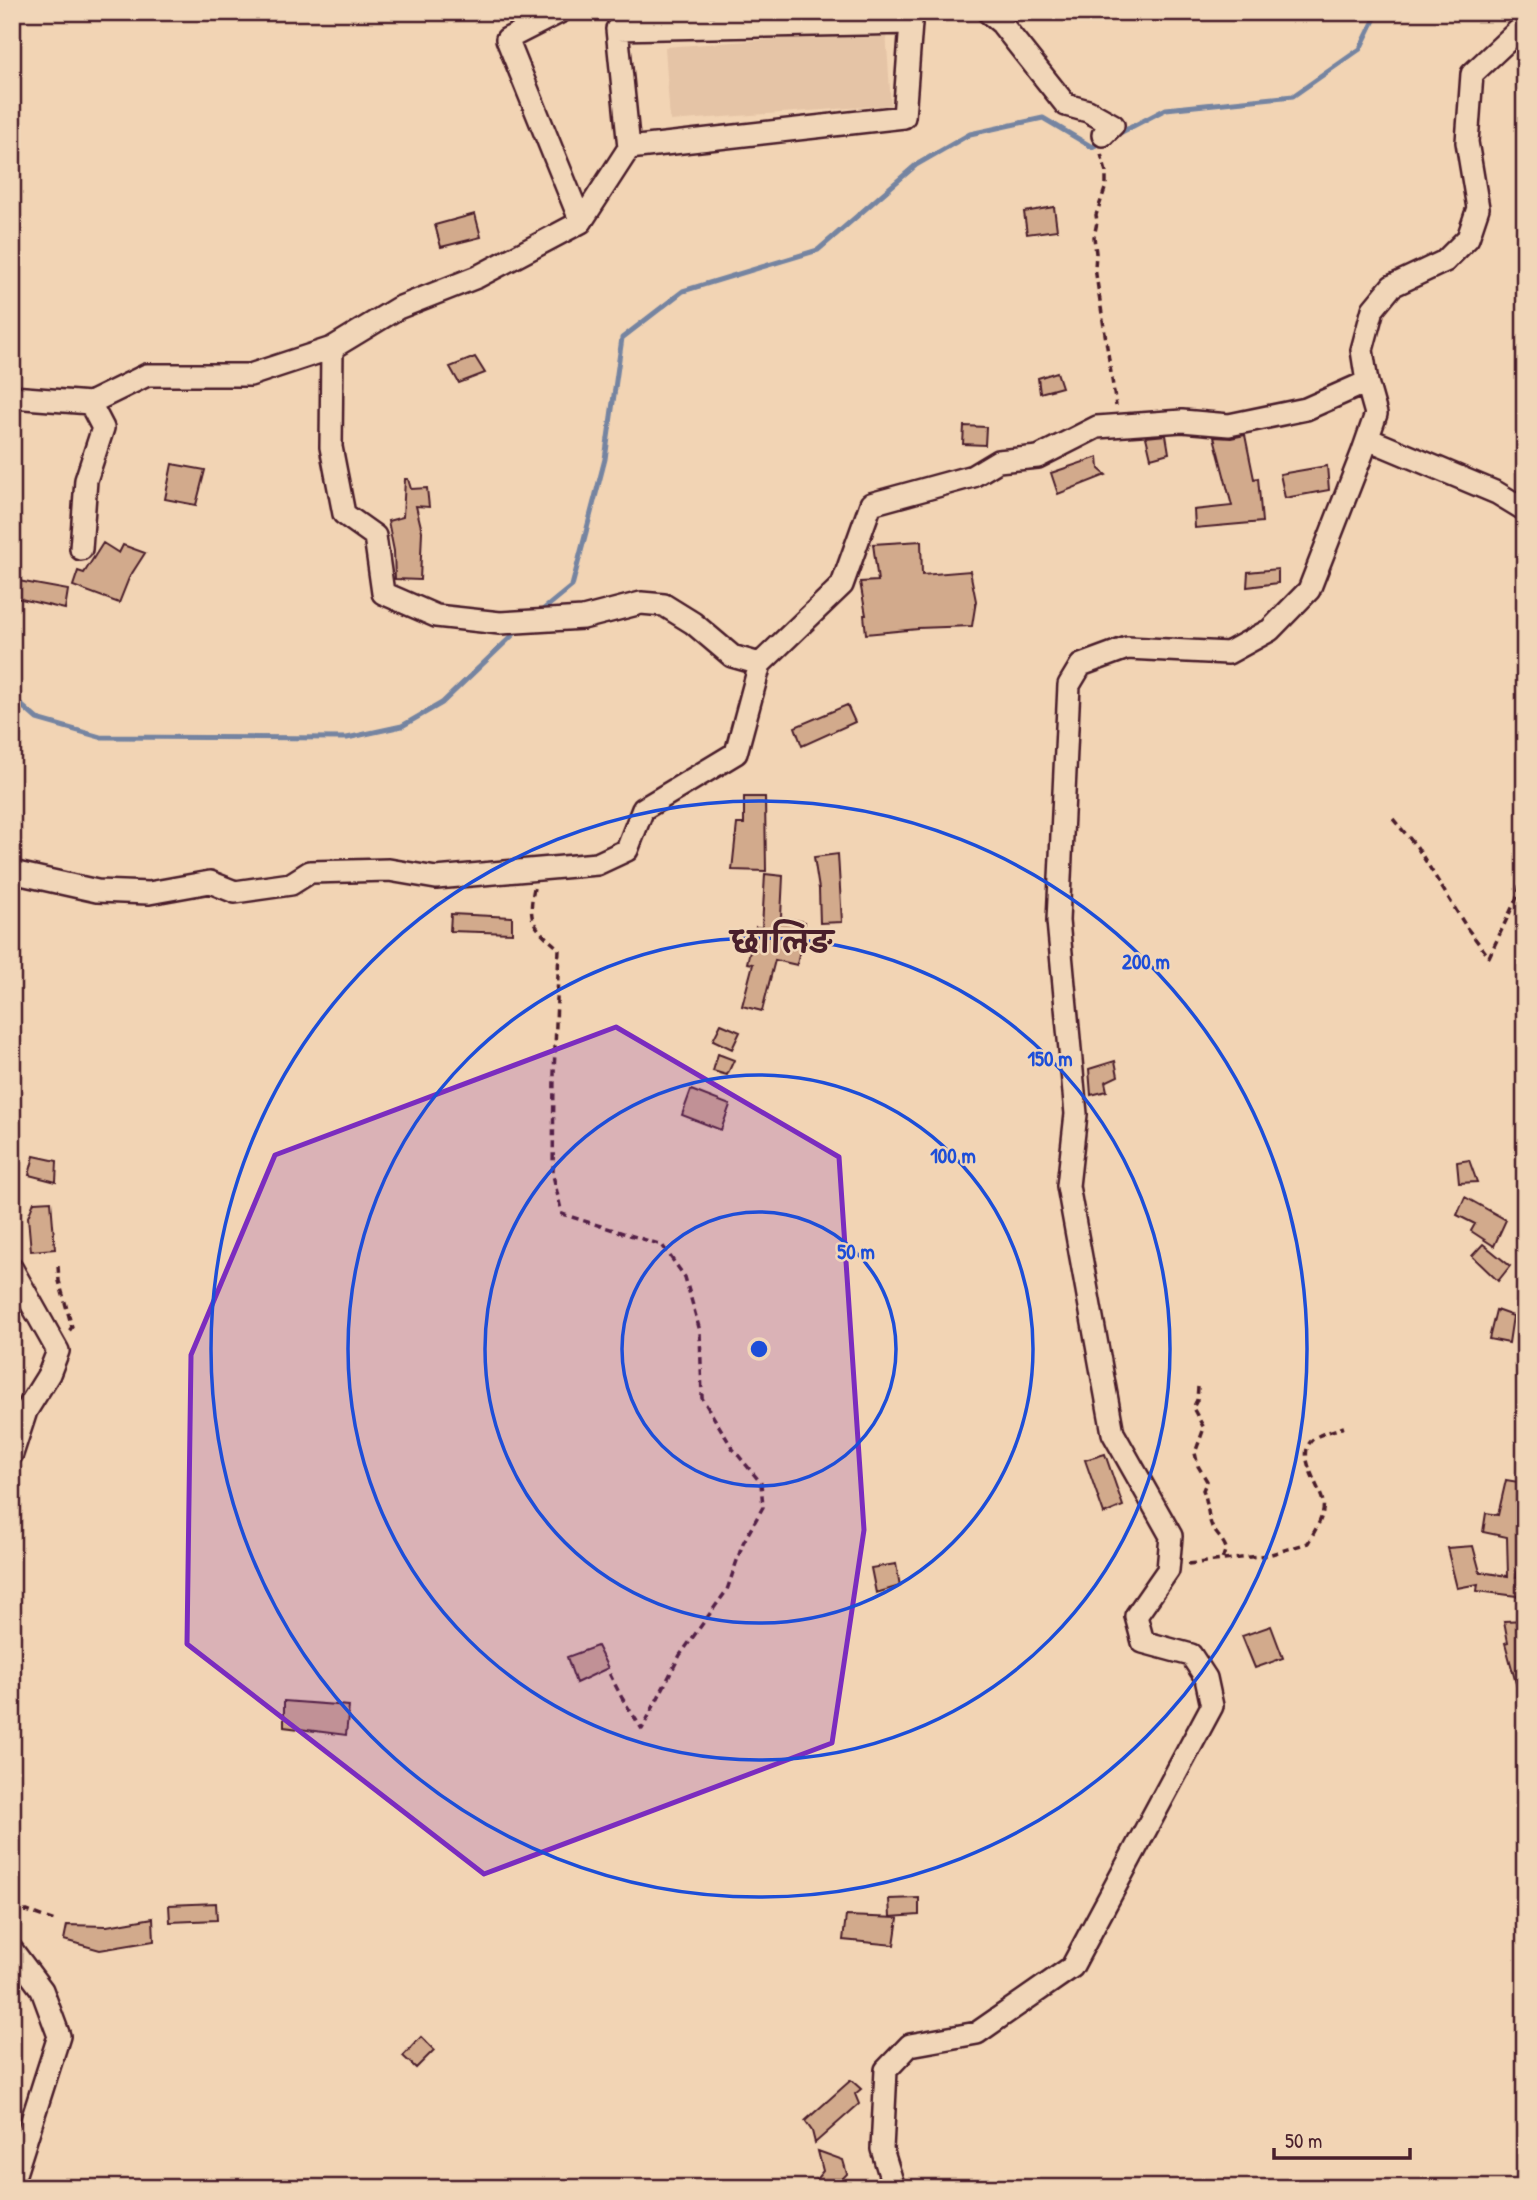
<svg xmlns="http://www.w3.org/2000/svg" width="1537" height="2200" font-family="'Patrick Hand','Playpen Sans Deva',sans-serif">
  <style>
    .built { fill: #e5c4a6 }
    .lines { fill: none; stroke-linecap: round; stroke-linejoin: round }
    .stream { stroke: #7584a1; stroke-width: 5 }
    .building { fill: #d2aa8c; stroke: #4a1f2b; stroke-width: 2 }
    .minor-casing { stroke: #4a1f2b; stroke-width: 26 }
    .path { stroke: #4a1f2b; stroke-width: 3.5; stroke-dasharray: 7 5; stroke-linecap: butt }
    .minor { stroke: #f1d6b8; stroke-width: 21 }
    .marked { fill: #7b2cbf; fill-opacity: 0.2; stroke: #7b2cbf; stroke-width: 5; stroke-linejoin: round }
    .ring { fill: none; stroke: #1d4ed8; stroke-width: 3.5 }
    .labels { text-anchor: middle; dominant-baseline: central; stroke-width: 5; stroke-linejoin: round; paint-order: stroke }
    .district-label { font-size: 30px; font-weight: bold; fill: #4a1f2b; stroke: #f1d6b8 }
    .centre { fill: #1d4ed8; stroke: #f1d6b8; stroke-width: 3.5 }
    .ring-label { font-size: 21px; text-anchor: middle; font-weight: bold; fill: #1d4ed8; stroke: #f1d6b8; stroke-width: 5; stroke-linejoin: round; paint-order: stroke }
  </style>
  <rect width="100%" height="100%" fill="#f2d4b4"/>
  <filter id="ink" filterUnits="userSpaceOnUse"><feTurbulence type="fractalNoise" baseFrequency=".0143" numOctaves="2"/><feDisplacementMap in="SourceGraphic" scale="14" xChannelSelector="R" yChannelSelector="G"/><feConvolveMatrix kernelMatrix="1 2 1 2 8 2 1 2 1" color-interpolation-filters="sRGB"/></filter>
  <g filter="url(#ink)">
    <path class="built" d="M886,31l5,74 -221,16 -5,-74z"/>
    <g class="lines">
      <path class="stream" d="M1116,135l50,-26 127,-13 67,-47 18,-37
        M539,613l33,-27 33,-127 17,-121 61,-47 135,-41 98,-85 54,-31 73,-16 49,29 12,-6
        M12,697l25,22 63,18 247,1 55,-12 40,-23 76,-73"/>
    </g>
    <path class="building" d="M1054,207l3,23 -30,4 -3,-22z
      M475,214l6,23 -40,10 -6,-22z
      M475,357l10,16 -26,10 -9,-16z
      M1057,372l5,15 -22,6 -2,-15z
      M964,426l22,1 -1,18 -22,-1z
      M1166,435l3,18 -18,5 -5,-21z
      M1245,435l9,44 4,-1 4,44 -67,6 -1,-18 38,-4 -18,-69 17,1z
      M1098,457l1,12 7,6 -48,19 -7,-21z
      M172,464l33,6 -9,35 -31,-6z
      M1327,466l2,24 -44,8 -5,-24z
      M405,479h3l3,10 16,-1 2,19 -13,-1 6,25 -2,49 -25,-1 -1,-28 -6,-30 15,-4z
      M921,541l1,34 48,-4 6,30 -4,25 -54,2v1l-52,5 -2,-19h2l-6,-33 18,-1 -5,-37z
      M103,543l16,10 4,-8 22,8 -16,25 -10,25 -46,-17 5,-15 6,2z
      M1278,569v14l-31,4 1,-15z
      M13,580l55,10 -3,19 -53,-12z
      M847,705l8,17 -53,24 -7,-19z
      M744,797h21l1,74 -34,-1 5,-46h7z
      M838,854l4,68 -22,1 -1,-34 -5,-32z
      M765,874l18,2 -2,41 24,5 -8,43 -22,-5 -13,51 -20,-5 11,-42 -6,-1 9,-36 6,1z
      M451,914l61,3v16l-62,-2z
      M721,1024l19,8 -8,17 -19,-9z
      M718,1054l16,6 -7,15 -14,-4z
      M1115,1061l3,15 -13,6 2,9 -16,4 -2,-26z
      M691,1090l39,15 -9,25 -39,-15z
      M34,1156l23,5 -1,21 -27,-7z
      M1469,1160l8,22 -18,1 -2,-21z
      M1465,1197l41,23 -12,26 -23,-15 4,-7 -18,-9z
      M51,1201l4,48 -24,2 -3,-34 6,-15z
      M1483,1244l27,22 -12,15 -26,-25z
      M1496,1310l17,6 -4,27 -20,-4z
      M1105,1454l18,52 -19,8 -19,-54z
      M1506,1480l19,3 -1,62 -8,32 9,1v19l-48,-6 1,-7 -21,4 -10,-40 26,-2 7,26 28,4 -1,-39 -24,-5 3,-19 12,2z
      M896,1564l4,22 -24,7 -5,-25z
      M1525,1620v77l-5,1 -15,-55 3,-1 -4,-21z
      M1271,1626l12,32 -28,10 -13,-32z
      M597,1646l11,22 -32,15 -9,-26z
      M284,1701l65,5 -3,29 -62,-8z
      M919,1898v17l-29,2 -1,-18z
      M216,1903l1,17 -47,2 -1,-17z
      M846,1916l52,2 -4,27 -51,-5z
      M153,1918l1,23 -54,9 -36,-10 3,-15 40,1z
      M421,2037l13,13 -18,18 -13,-12z
      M851,2080l10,9 -6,5 4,10 -44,39 -3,-12 -7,-10z
      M818,2151l25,9 4,14 -14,14h-6l-13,-6 9,-11z"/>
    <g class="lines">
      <defs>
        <path id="minor" d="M560,12l-53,27 74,183
          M988,12l13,11 65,82 22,6 25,14 -10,10
          M332,348l-1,99 13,67 31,22 8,57 53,23 64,7 83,-5 58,-15 23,2 29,18 39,33 28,8
          M12,397l78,6 57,-28h103l82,-27 66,-40 79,-31 104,-55 48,-74 -12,-119 294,-6 -7,94 -275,31
          M1368,439l129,54 28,17
          M81,549l5,-69 17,-52 -13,-25
          M12,872l85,19 52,2 61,-11 25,10 56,-8 19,-12 79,-2 47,8 161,-14 30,-14 16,-41 93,-56 24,-89 82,-79 29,-81 102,-28 25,-15 40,-4 59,-30 85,-6 47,4 77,-16 61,-27 -5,-32 11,-41 19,-23 53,-25 23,-23 10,-30 -11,-66 5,-68 49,-46 4,-7
          M12,1269l46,82 -9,23 -23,37 -14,43
          M12,1950l30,40 17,46 -45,141 3,11
          M894,2188l-12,-39 4,-79 24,-25 67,-12 95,-66 140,-261 -6,-28 -15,-23 -48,-13 -7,-26 32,-46 3,-34 -58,-103 -45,-247 8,-72 -18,-193 11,-236 12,-20 46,-17 101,5 42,-23 39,-40 53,-136 14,-40 -9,-32"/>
      </defs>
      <use href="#minor" class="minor-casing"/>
      <path class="path" d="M1101,154l5,18v14l-10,29 1,7 -3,15 2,16 -1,15 21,138
        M1393,819l24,28 50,81 22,29 29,-62 7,-41
        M534,888c-7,36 0,38 25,61l-5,125 -1,101 9,39 100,31 23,32 15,54 2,67 31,51 28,34 2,24 -20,36 -16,47 -47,65 -38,74 -20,-31 -13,-25
        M58,1266l1,15 13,46 -3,4
        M1198,1387l-1,13 -4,8 11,20 -9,25 3,13 9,15 -4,9c5,11 4,23 8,34 3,9 12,15 15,24l-4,12
        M1188,1564l80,-9 40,-12c6,-11 18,-29 15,-41 -4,-18 -32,-53 -5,-66 8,-4 18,-6 26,-9
        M12,1912l15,-1 28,10"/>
      <use href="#minor" class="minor"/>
    </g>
  </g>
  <path class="marked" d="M616,1027l223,130 25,373 -32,213 -348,131 -297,-230 4,-289 84,-200z"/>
  <g class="ring">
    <circle cx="759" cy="1349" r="137"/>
    <circle cx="759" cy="1349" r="274"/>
    <circle cx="759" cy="1349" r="411"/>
    <circle cx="759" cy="1349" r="548"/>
  </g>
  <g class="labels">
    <g class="district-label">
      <text x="782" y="942">छालिङ</text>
    </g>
  </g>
  <circle cx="759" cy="1349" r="10" class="centre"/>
  <g class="ring-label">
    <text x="1146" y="969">200 m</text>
    <text x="1050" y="1066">150 m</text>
    <text x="953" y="1163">100 m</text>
    <text x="856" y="1259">50 m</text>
  </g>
  <rect width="1537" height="2200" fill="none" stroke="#f1d6b8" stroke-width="42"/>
  <rect x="21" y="21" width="1495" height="2158" fill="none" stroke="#4a1f2b" stroke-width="2.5" filter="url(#ink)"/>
  <path d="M1274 2148v10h136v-10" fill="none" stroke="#4a1f2b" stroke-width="3.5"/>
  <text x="1285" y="2148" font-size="21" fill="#4a1f2b" stroke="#f1d6b8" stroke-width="5" paint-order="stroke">50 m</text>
</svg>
